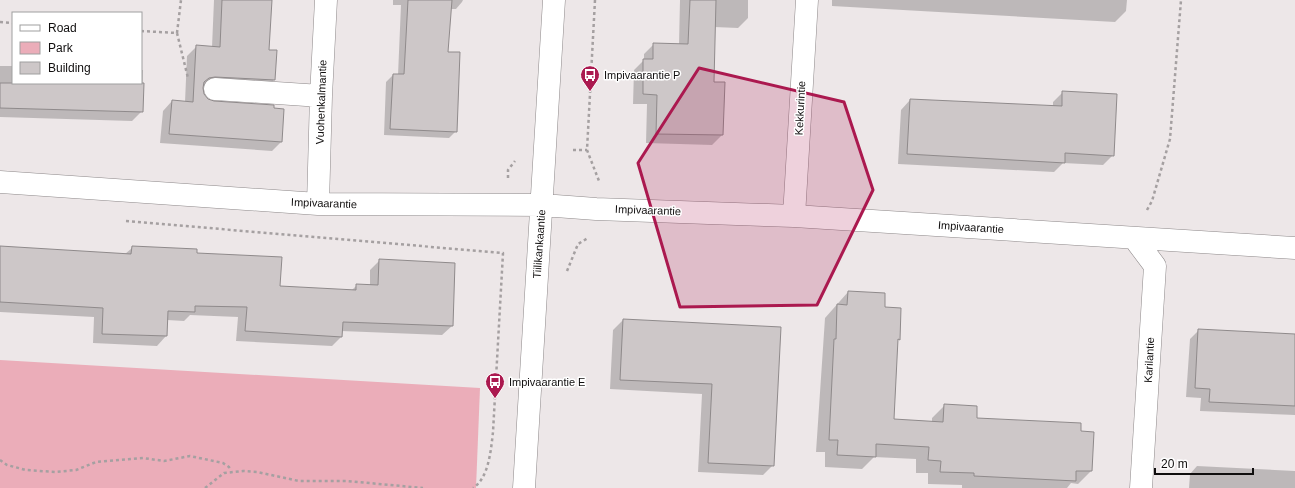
<svg xmlns="http://www.w3.org/2000/svg" width="1295" height="488" font-family="Arial,sans-serif">
  <style>
    .green { fill: #ebadb9 }
    .shadow { fill: #0003 }
    .building { fill: #cdc7c8; stroke: #8f8a8b }
    .lines { fill: none; stroke-linecap: round; stroke-linejoin: round }
    .minor-casing { stroke: #8d8889; stroke-width: 23 }
    .path { stroke: #a5a0a1; stroke-width: 2.5; stroke-dasharray: 3 3; stroke-linecap: butt }
    .minor { stroke: #fff; stroke-width: 22 }
    .marked { fill: #ab194f; fill-opacity: 0.2; stroke: #ab194f; stroke-width: 3; stroke-linejoin: round }
    .labels { text-anchor: middle; dominant-baseline: central; stroke-width: 3; stroke-linejoin: round; paint-order: stroke }
    .poi-label { font-size: 11px; fill: #100e0e; stroke: #fff; text-anchor: start }
    .street-label { font-size: 11px; fill: #100e0e; stroke: #fff }
  </style>
  <rect width="100%" height="100%" fill="#ede7e8"/>
  <path class="green" d="M0,360l480,28 -4,100h-476z"/>
  <path class="shadow" d="M214,0h57l-3,51h8l-2,29 -9,9 -63,-3 1,9 5,5 6,2 69,8 -2,32 -9,9 -112,-8 3,-32 9,-10 13,1 2,-46 10,-10 15,1z
    M393,0h70l-1,2 -6,7h-6l-3,44 9,78 -7,7 -65,-3 2,-53 7,-7h5l3,-70h-8z
    M680,0h68v18l-10,10 -24,-1 -1,56 9,52 -10,10 -66,-2 1,-39h-14l1,-34 10,-10v-6l10,-10 25,1z
    M832,0h295l-1,11 -11,11 -283,-16z
    M0,66h13v17h128v-13h2l-1,41 -10,10 -132,-4z
    M1063,92l50,63 -10,10 -40,-2 -9,9 -156,-8 3,-54 9,-10 143,7v-5z
    M0,247l125,7 7,-6 64,6 83,33 72,4 6,-6 13,1v-16l10,-10 72,66 -10,9 -101,-4v6l-9,9 -96,-5 2,-24 -48,-2 -6,6 -17,-1 -1,16 -9,10 -64,-3 1,-26 -94,-5z
    M848,292l36,16 15,31 -2,2 -4,79 39,3v-5l13,-13 31,14 104,12 11,40 -13,13 -7,-1 -4,5h-105v-3l-34,-1v-11h-12v-14l-42,-2 -12,12 -37,-2v-15h-9l9,-134z
    M623,320l157,8 -7,137 -10,10 -65,-3 4,-78 -92,-5 3,-59z
    M1199,330l96,5v80l-95,-4 1,-13 -15,-1 4,-58z
    M1197,466l98,5v17h-106l1,-14z"/>
  <path class="building" d="M222,0h50l-3,50h8l-2,30 -60,-3 -6,1 -5,4 -1,6 1,6 4,5 6,2 60,4v3l10,1 -2,33 -113,-8 3,-34 21,2 3,-57 24,2z
    M408,0h44l-4,52h12l-3,80 -67,-3 3,-55h11z
    M690,0h26l-2,82h11l-2,53 -67,-1 1,-39 -14,-1v-35h10v-16l35,1z
    M0,83h144l-1,29 -143,-4z
    M1062,91l55,3 -3,62 -49,-3v10l-158,-9 3,-55 152,7z
    M0,246l131,8 1,-8 65,3v4l85,4 -2,29 76,4v-6l22,1 1,-26 76,4 -2,63 -110,-4 -1,15 -97,-6 2,-24 -52,-1v6l-27,-1 -1,25 -65,-2 1,-26 -103,-6z
    M848,291l37,2v14l16,1 -1,32 -2,-1 -4,80 49,3 1,-18 33,2v12l104,5v8l13,1 -2,39h-16v10l-102,-5v-3l-34,-1 1,-11 -13,-1 1,-13 -53,-3v13l-39,-2 1,-15h-9l5,-101h2l1,-35 10,1z
    M623,319l158,8 -7,139 -66,-3 4,-79 -92,-4z
    M1198,329l97,5v72l-86,-4 1,-13 -15,-1z"/>
  <g class="lines">
    <defs>
      <path id="minor" d="M215,89l106,7
        M0,182l318,22 224,1 54,4 198,7 501,32
        M318,204l3,-108 5,-96
        M794,216l13,-216
        M1134,238l21,28 -14,222
        M524,488l30,-488"/>
    </defs>
    <use href="#minor" class="minor-casing"/>
    <path class="path" d="M595,0l-8,150 12,31
      M0,22l13,1
      M141,31l36,2 11,45
      M177,33l4,-33
      M573,150h14
      M508,178v-8l7,-9
      M1147,210l5,-9 18,-62 11,-139
      M126,221l377,32 -10,179c-2,17 -4,46 -20,56
      M567,271l11,-27 10,-6
      M0,460l7,5 19,5 29,2 21,-2 20,-8 47,-4 21,3 26,-5 33,7 6,4 1,4
      M205,488l19,-15 19,-2 14,1 42,9h48l76,7"/>
    <use href="#minor" class="minor"/>
  </g>
  <path class="marked" d="M699,68l145,34 29,88 -56,115 -137,2 -42,-144z"/>
  <defs>
    <symbol id="bus-pin" viewBox="-11 -11 22 30"><path d="M0 17L-7.5 6A9.5 9.5 0 1 1 7.5 6Z" fill="#ab194f" stroke="#fff"/><path d="M-5-6H5V4H4V6H2V4H-2V6H-4V4H-5ZM-3.5-4V0h7V-4ZM-3.5 1.2v1.5H-2V1.2ZM2 1.2v1.5H3.5V1.2Z" fill="#fff"/></symbol>
  </defs>
  <g fill-rule="evenodd">
    <use href="#bus-pin" x="579" y="64" width="22" height="30"/>
    <use href="#bus-pin" x="484" y="371" width="22" height="30"/>
  </g>
  <g class="labels">
    <g class="poi-label">
      <text x="604" y="75">Impivaarantie P</text>
      <text x="509" y="382">Impivaarantie E</text>
    </g>
    <g class="street-label">
      <text transform="translate(321 102) rotate(-88)">Vuohenkalmantie</text>
      <text transform="translate(800 108) rotate(-87)">Kekkurintie</text>
      <text transform="translate(324 203) rotate(2)">Impivaarantie</text>
      <text transform="translate(648 210) rotate(2)">Impivaarantie</text>
      <text transform="translate(971 227) rotate(4)">Impivaarantie</text>
      <text transform="translate(539 244) rotate(-86)">Tiilikankaantie</text>
      <text transform="translate(1149 360) rotate(-87)">Karilantie</text>
    </g>
  </g>
  <rect x="12" y="12" width="130" height="72" fill="#ffffff" stroke="#9f9f9f"/>
  <rect x="20" y="25" width="20" height="6" fill="#ffffff" stroke="#9f9f9f"/>
  <text x="48" y="32" font-size="12" fill="#100e0e">Road</text>
  <rect x="20" y="42" width="20" height="12" fill="#ebadb9" stroke="#9f9f9f"/>
  <text x="48" y="52" font-size="12" fill="#100e0e">Park</text>
  <rect x="20" y="62" width="20" height="12" fill="#cdc7c8" stroke="#9f9f9f"/>
  <text x="48" y="72" font-size="12" fill="#100e0e">Building</text>
  <path d="M1155 468v6h98v-6" fill="none" stroke="#100e0e" stroke-width="2"/>
  <text x="1161" y="468" font-size="12" fill="#100e0e" stroke="#ffffff" stroke-width="3" paint-order="stroke">20 m</text>
</svg>
